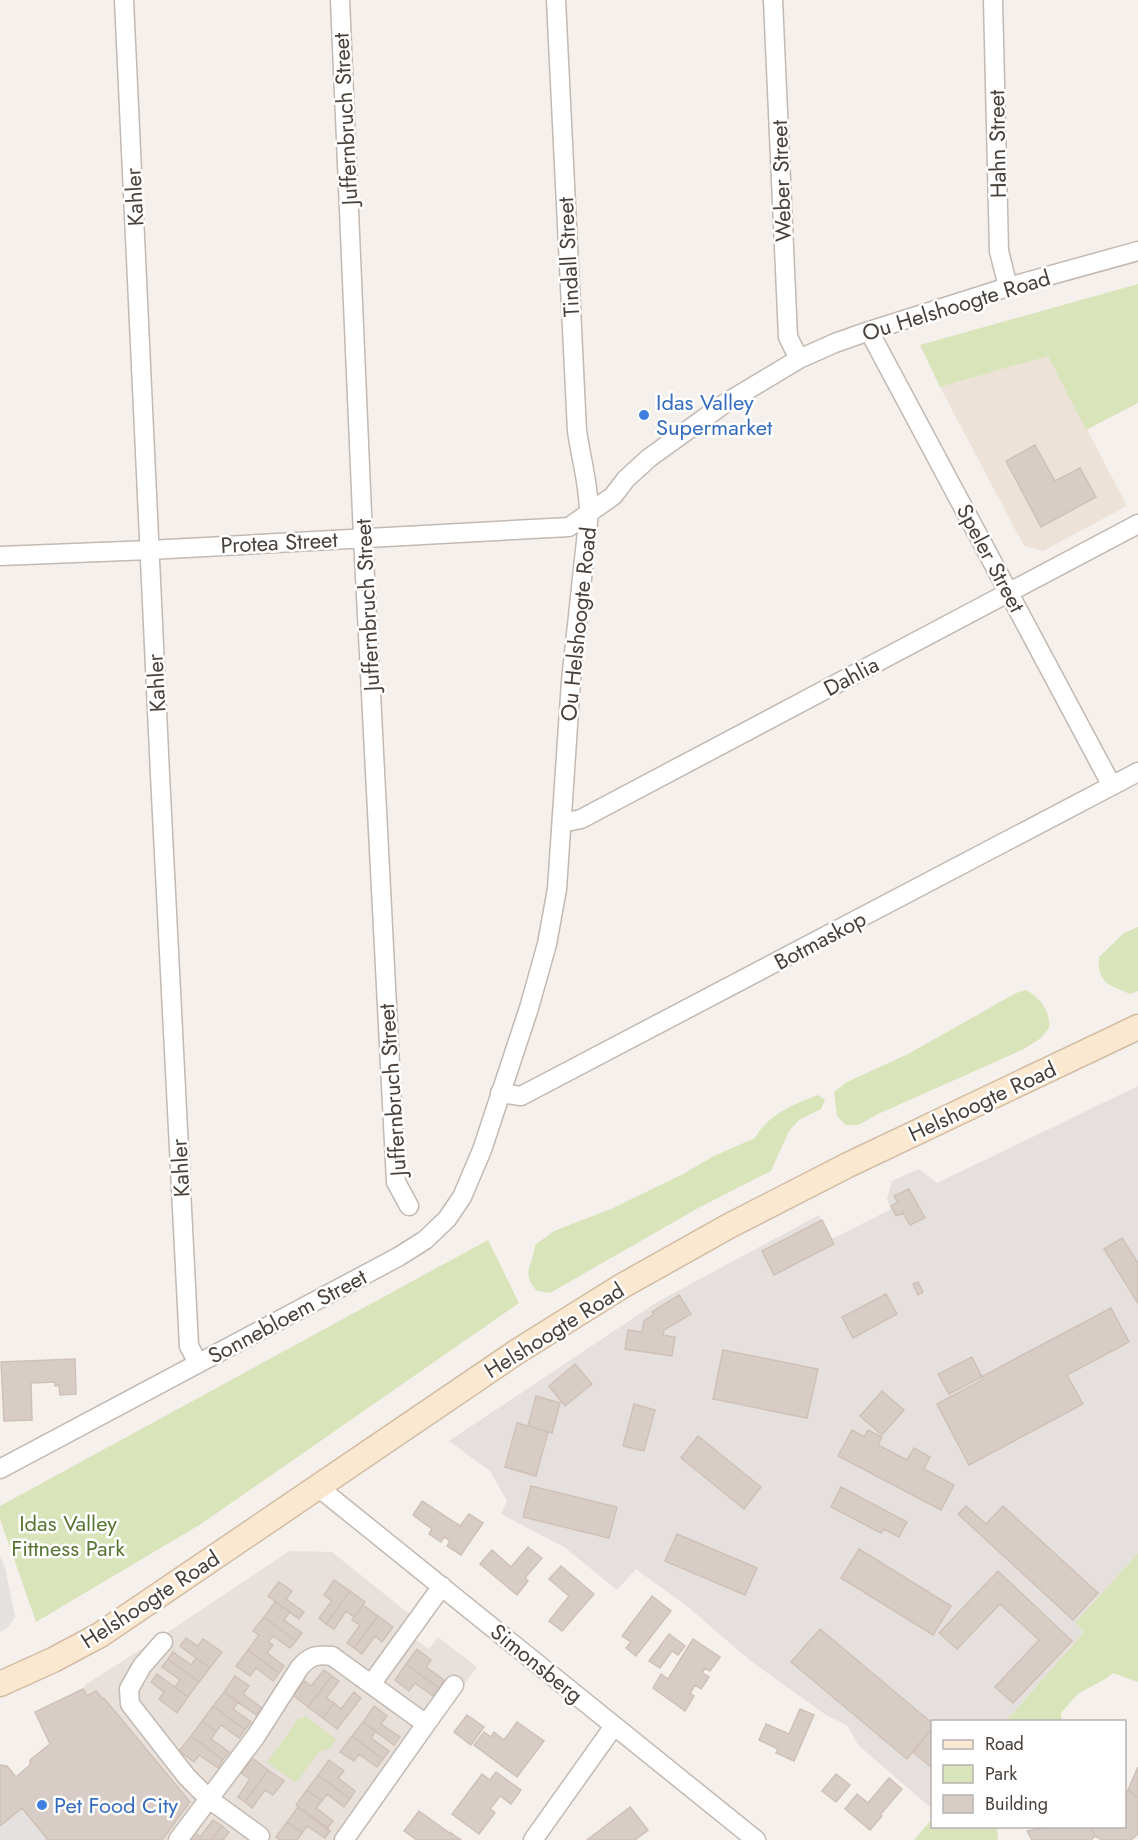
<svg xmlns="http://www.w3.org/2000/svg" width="1138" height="1840" font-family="Jost,sans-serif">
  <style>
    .residential { fill: #e8e1db }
    .industrial { fill: #e5e0dd }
    .education { fill: #ece2d8 }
    .green { fill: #dae4ba }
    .parking { fill: #e4e1e0 }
    .building { fill: #d8cdc6; stroke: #cfc1b7; stroke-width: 1.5 }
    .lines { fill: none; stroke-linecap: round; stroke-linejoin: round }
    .street-casing { stroke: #c2b9b2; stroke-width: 21 }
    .secondary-casing { stroke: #d2bca3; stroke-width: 27 }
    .street { stroke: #fff; stroke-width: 18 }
    .secondary { stroke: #fae8d1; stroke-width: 24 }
    .shop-dot { fill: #3f7fe0; stroke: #fff; stroke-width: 2 }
    .labels { text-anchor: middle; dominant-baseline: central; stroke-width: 5; stroke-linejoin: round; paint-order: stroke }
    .street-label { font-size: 22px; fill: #48403a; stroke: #fff }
    .shop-label { font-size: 22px; fill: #366cbe; stroke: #fff; text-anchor: start }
    .park-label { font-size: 22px; fill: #597533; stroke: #fff }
  </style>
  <rect width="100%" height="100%" fill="#f5f0ec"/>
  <path class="residential" d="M289,1551l43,1 80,64 -10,14 27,19 9,-12 39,30 -123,173h-192l27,-39 -84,-103 -2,1 -7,-8 -9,5 -4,-7 2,-4 74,-47z"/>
  <path class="industrial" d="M1138,1086v467l-63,70 9,9 -78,89 -74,1 -1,86 -73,-63 -11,-20 -21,-10 -74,-53 -64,-55 -52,-38 -19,21 -53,-43 -63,-33 6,-13 -17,-30 -41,-30 210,-140 160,-86 13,24 59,-30 -4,-10 5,-18 27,-12 18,14z"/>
  <path class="education" d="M1048,355l79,151 -84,45 -19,-5 -84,-159z"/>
  <path class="green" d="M1138,284v119l-52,27 -38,-74 -108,31 -20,-42z
    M1138,927v64l-8,3c-21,-9 -33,-11 -31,-37l25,-24z
    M1026,990c14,8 25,21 23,38l-8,10 -17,11 -146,65 -20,11h-12l-9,-9 -3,-24 13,-10 61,-28 108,-61z
    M818,1095l7,5 -4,9 -22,11 -10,11 -18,40 -71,36 -150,86 -13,-2c-17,-18 -4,-25 -2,-46l19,-14 59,-23 70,-34 31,-18 41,-18c12,-23 39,-34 63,-43z
    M488,1240l31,63 -318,221 -165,98 -36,-103v-13z
    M1138,1553v129l-25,-9 -6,5 -29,16 -17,19 1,8h-56l78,-89 -9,-9z
    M305,1716l31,23 -6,9 -11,4 -23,31 -29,-21 33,-45 2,2z
    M932,1819v7l65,1 1,13h-84z"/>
  <path class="parking" d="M0,1556l5,11 10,50 -8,11 -7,4z
    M22,1808l26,32h-48v-14z"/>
  <path class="building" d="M1035,445l20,36 25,-13 16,29 -55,30 -35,-66z
    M909,1189l16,29 -15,7 -7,-12 -7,3 -5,-10 7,-4 -4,-6z
    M822,1220l12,24 -60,31 -12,-24z
    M1122,1238l16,25v40l-34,-54z
    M918,1282l5,10 -5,3 -5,-11z
    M886,1294l11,20 -44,24 -11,-21z
    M679,1295l12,19 -27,16 -1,5 12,2 -3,19 -47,-7 3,-19 14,2 2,-11 10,-7 -2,-2z
    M1111,1308l18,34 -62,33 16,29 -114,61 -32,-61 47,-25 -1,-3z
    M723,1350l95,19 -11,49 -94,-19z
    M972,1357l10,20 -33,17 -11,-20z
    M75,1359l1,35 -16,1 -1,-10 -4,1v-4l-24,1 1,37 -28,1 -3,-59z
    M575,1364l17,20 -27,22 -16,-20z
    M882,1391l22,19 -22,25 -22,-19z
    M536,1396l24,7 -8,30 -24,-7z
    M634,1404l21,6 -11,41 -21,-5z
    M517,1423l31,9 -12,44 -31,-9z
    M852,1430l12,7 4,-7 14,7 -4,8 29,15 7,-12 16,9 -6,12 30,16 -13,25 -103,-54z
    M698,1436l63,51 -17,22 -63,-51z
    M531,1486l86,21 -8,31 -86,-21z
    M841,1487l66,35 -8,15 -15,-8 -3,4 -50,-26z
    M422,1501l38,25 9,-12 14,9 -22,32 -14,-9 3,-5 -6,-4 -3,5 -12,-8 3,-5 -19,-14z
    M966,1506l20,18 17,-18 95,87 -25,27 -115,-106z
    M677,1534l80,34 -12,27 -80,-34z
    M528,1547l14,11 -17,20 3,3 -11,14 -37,-31 12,-14 19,17z
    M859,1549l92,57 -18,29 -92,-57z
    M561,1566l33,28 -32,37 -13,-10 20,-25 -20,-17z
    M998,1571l74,70 -59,62 -18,-16 44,-47 -39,-36 -43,45 -18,-16z
    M334,1580l16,11 -24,33 -7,-6 13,-17 -8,-6z
    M279,1582l13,9 -6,8 18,13 -5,7 -31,-23z
    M350,1591l15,11 -11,15 -8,-6 -12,18 -8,-5z
    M652,1596l19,15 -35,45 -10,-8 5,-6 -9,-6z
    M275,1602l15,10 -6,8 18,13 -6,8 -32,-24z
    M363,1605l15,11 -24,32 -7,-5 13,-18 -8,-5z
    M378,1616l15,11 -11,15 -7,-6 -13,18 -8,-6z
    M264,1617l32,24 -6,7 -17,-12 -5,6 5,3 -6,8 17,13 -5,7 -31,-23 11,-15 -6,-4z
    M820,1629l112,94v5l-25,31 -116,-97z
    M669,1634l16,12 -7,9 -6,-4 -12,17 -11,-7z
    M186,1638l12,8 5,-7 19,13 -12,16 -30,-22z
    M693,1639l27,18 -10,14 -5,-3 -3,5 7,4 -8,12 -6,-4 -5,8 4,3 -9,15 -32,-23 8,-14 7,5z
    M417,1649l14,11 -5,7 18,13 -5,8 -33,-24z
    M248,1650l31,23 -6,8 -17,-13 -6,8 -14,-10z
    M173,1652l18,13 5,-7 14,10 -11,14 -31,-23z
    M168,1659l31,23 -11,15 -13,-10 5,-7 -18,-13z
    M406,1664l33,24 -6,8 -18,-13 -6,8 -14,-11z
    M324,1670l8,6 -24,31 -15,-12 12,-14 6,5z
    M157,1674l31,23 -11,16 -18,-14 5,-7 -13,-10z
    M235,1676l14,10 -6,8 19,14 -6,7 -32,-23z
    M332,1676l7,5 -13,17 8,5 -11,15 -15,-11z
    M83,1689l4,7 9,-5 7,8 1,-1 86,104 -28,38h-114l-26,-32 -22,18v-61l7,1 9,11 14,-12v-5l20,-16 -15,-32z
    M224,1692l14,10 -5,7 18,13 -6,8 -32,-24z
    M354,1692l7,6 -24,31 -14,-11 11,-15 7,6z
    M213,1706l32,24 -6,8 -18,-13 -5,7 -14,-11z
    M374,1706l13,10 -6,8 19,13 -6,8 -31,-23z
    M800,1709l14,6 -20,46 -18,-8 2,-4 -19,-9 7,-16 23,10z
    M467,1715l17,12 -13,18 -17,-13z
    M202,1721l14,11 -5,7 18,13 -6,8 -32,-24z
    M363,1722l13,9 -5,7 18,13 -6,8 -31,-23z
    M517,1722l27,19 -27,36 -43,-32 10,-13 7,5 3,-5 10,8z
    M932,1728v40l-19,-16z
    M191,1736l32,24 -5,8 -19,-13 -5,7 -15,-11z
    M352,1736l31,23 -6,8 -18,-13 -5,7 -14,-9z
    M252,1758l16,12 -23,32 -7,-5 12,-18 -9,-6z
    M329,1760l15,11 -6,7 17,13 -5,8 -32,-24z
    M1138,1767v28l-1,2 -9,-7z
    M268,1770l16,11 -11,14 -8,-5 -13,18 -7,-6z
    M496,1772l25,18 -10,14 -11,-8 -10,13 5,4 -16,21 -27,-20 30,-40 8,6z
    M836,1774l14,11 -14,17 -14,-11z
    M318,1775l32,24 -6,8 -17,-13 -5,7 -15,-11z
    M889,1778l13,11 -22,26 2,1 -12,14 -25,-21 12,-15 11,9z
    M307,1790l15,11 -6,7 17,13 -5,7 -32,-23z
    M1128,1790l10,8v36l-7,6h-29l-7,-4 -4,-10h33v-27z
    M298,1807l32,24 -5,7 -18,-12 -5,7 -15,-11z
    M630,1807l18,23 -13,10h-48z
    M419,1811l32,23v-1l10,7h-44l-13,-9z
    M213,1820l9,6 -11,14h-22l5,-8 6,5z
    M287,1822l15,11 -5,7h-17l-4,-3z
    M222,1826l7,6 -6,8h-12z
    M1051,1826h40l4,10 -4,4h-59l-5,-9z"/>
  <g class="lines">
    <defs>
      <path id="street" d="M124,0l36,775 29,571 9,17
        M340,0l23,537 33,645 13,24
        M773,0l15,337 11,22
        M993,0l6,251 9,36
        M869,331l243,455
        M0,556l150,-6 419,-23 44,-31 13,-17 23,-21 75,-54 75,-45 36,-16 34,-12 139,-44 130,-36
        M562,823l19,-4 557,-295
        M500,1093l21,3 617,-324
        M0,1469l398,-212 27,-17 22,-21 15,-22 20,-47 47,-142 18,-64 10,-55 14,-208 18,-168c0,-28 -8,-54 -12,-82l-21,-431
        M318,1487l438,353
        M163,1642l-21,24 -13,23 1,15 57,73 22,22 51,37
        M372,1683l70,-97
        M426,1724l28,-39
        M178,1840l78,-104 44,-69c10,-11 17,-13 32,-11l94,68 -82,116
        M533,1840l81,-114"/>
      <path id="secondary" d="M0,1684l53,-24 47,-25 418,-284 104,-65 107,-60 119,-61 290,-138"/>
    </defs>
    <use href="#street" class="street-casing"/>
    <use href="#secondary" class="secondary-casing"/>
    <use href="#street" class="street"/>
    <use href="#secondary" class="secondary"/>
  </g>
  <g class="shop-dot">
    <circle cx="644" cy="415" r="6"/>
    <circle cx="42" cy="1805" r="6"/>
  </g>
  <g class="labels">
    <g class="street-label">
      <text transform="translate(345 119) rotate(-93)">Juffernbruch Street</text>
      <text transform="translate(997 144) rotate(-91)">Hahn Street</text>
      <text transform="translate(781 181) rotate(-92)">Weber Street</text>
      <text transform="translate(134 197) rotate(-93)">Kahler</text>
      <text transform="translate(568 257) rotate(-93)">Tindall Street</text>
      <text transform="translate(956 305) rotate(-17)">Ou Helshoogte Road</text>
      <text transform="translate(279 542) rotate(-3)">Protea Street</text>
      <text transform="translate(991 558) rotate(62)">Speler Street</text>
      <text transform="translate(367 605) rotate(-93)">Juffernbruch Street</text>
      <text transform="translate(578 624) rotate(-84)">Ou Helshoogte Road</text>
      <text transform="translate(851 676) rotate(-28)">Dahlia</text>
      <text transform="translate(156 683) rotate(-93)">Kahler</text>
      <text transform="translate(820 940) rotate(-28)">Botmaskop</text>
      <text transform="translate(392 1090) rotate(-94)">Juffernbruch Street</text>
      <text transform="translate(982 1101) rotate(-25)">Helshoogte Road</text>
      <text transform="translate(180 1168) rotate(-93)">Kahler</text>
      <text transform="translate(287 1316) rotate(-28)">Sonnebloem Street</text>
      <text transform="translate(554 1330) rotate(-32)">Helshoogte Road</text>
      <text transform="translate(150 1599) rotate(-33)">Helshoogte Road</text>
      <text transform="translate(537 1663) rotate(39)">Simonsberg</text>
    </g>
    <g class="shop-label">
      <text x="656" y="402">Idas Valley<tspan x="656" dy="25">Supermarket</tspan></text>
      <text x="54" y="1805">Pet Food City</text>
    </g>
    <g class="park-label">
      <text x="68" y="1523">Idas Valley<tspan x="68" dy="25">Fittness Park</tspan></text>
    </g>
  </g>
  <rect x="931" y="1720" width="195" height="108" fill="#ffffff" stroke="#b6b3b0" stroke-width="1.5"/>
  <rect x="943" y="1740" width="30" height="9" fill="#fae8d1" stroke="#b6b3b0" stroke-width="1.5"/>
  <text x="985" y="1750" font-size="18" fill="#48403a">Road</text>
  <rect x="943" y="1765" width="30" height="18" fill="#dae4ba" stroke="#b6b3b0" stroke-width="1.5"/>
  <text x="985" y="1780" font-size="18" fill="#48403a">Park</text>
  <rect x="943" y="1795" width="30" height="18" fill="#d8cdc6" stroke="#b6b3b0" stroke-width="1.5"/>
  <text x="985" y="1810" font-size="18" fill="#48403a">Building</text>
</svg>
